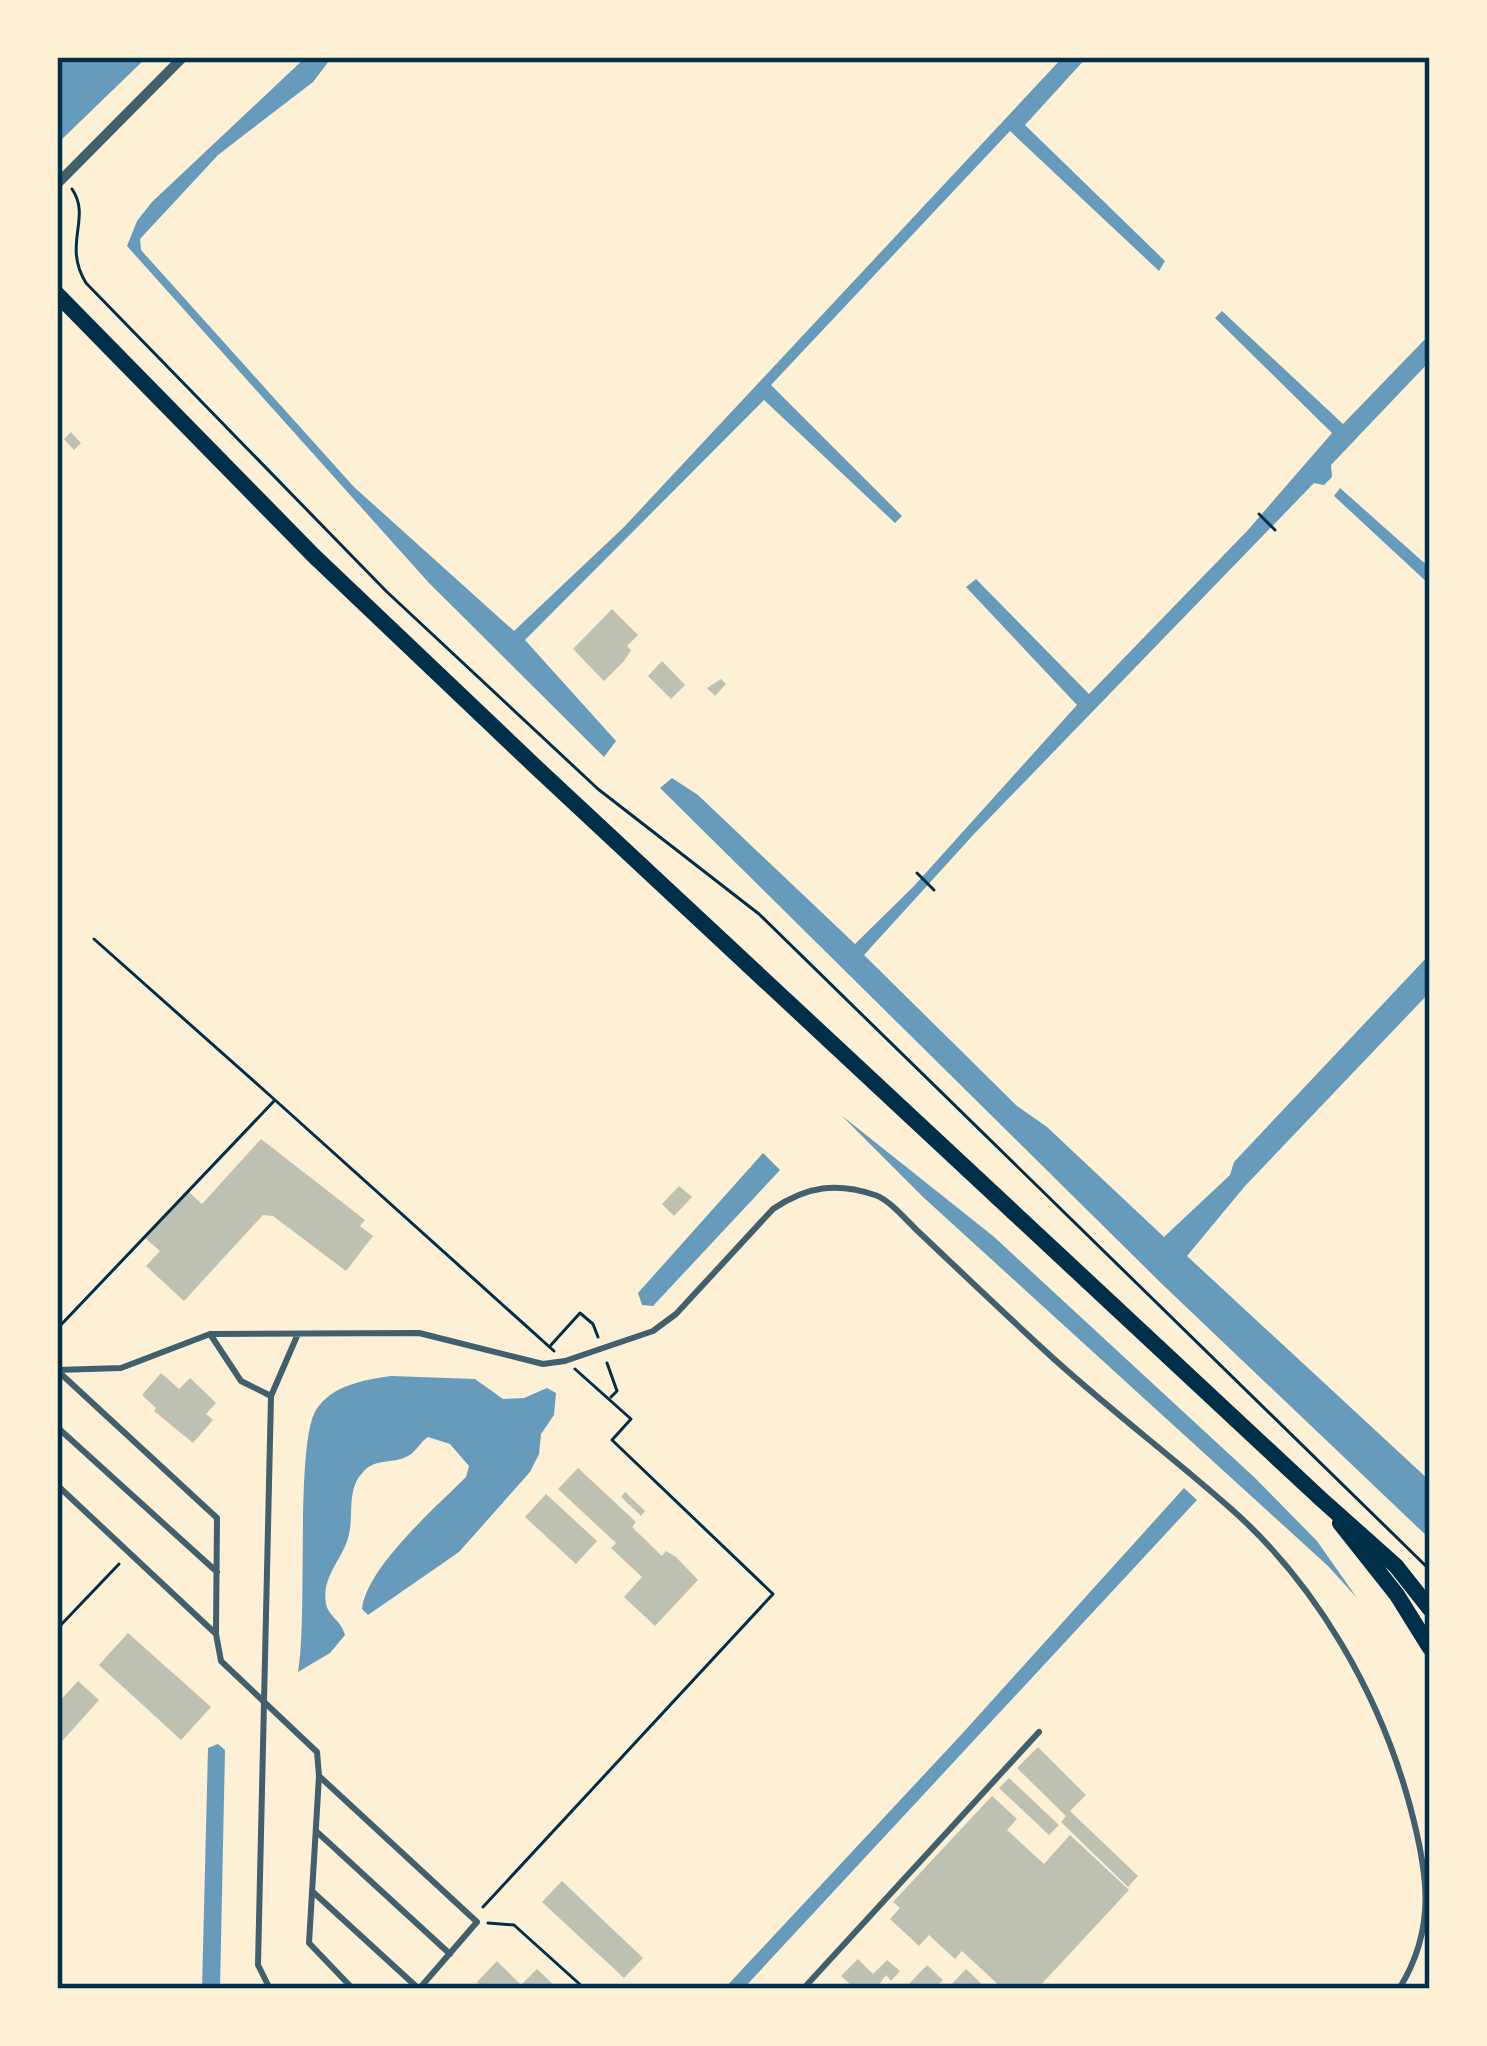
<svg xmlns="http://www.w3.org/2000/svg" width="1487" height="2046" font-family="'Space Grotesk',sans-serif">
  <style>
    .water { fill: #669bbc }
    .building { fill: #bec0b2 }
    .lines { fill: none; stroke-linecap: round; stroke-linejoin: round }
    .path { stroke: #003049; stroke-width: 3 }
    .service { stroke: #3f606c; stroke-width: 6 }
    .minor { stroke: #3f606c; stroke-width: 10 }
    .secondary { stroke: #003049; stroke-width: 16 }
    .neatline { fill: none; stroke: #003049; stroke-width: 4.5 }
  </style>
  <rect width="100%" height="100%" fill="#fdf0d5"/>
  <path class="water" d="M57,57h90l-90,87z
    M306,57h26l-19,25 -95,73 -78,84 1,11 213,237 160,144 110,-104 439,-470h24l-62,68 140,136 -6,10 -149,-140 -239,254 131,131 -7,7 -131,-123 -239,240 91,101 -12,16 -175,-174 -302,-337 10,-25 15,-19z
    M1222,311l121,113 87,-90v27l-99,104 1,12 -8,8 -10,-2 -339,350 -111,122 153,151 30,21 117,110 66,-62 4,-13 196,-208v38l-185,194 -58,70 243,225v58l-267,-254 -503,-497 12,-10 26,17 157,149 59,-58 163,-181 -111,-118 10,-8 113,115 159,-164 84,-97 -117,-115z
    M1340,488l90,80v17l-96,-89z
    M841,1115l152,121 262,242 62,63 40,57 -29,-32 -405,-369z
    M763,1153l17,17 -127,136 -11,-1 -4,-12z
    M391,1376l84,3 28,20 21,-1 23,-10 9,5 -2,22 -13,19 -2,20 -9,18 -71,80 -91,63 -6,-6c4,-41 75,-103 104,-132l3,-11 -19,-22 -22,-7c-8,5 -12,15 -20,19 -14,8 -32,2 -44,15 -18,18 -10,42 -15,63 -5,25 -28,41 -23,70 3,13 15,16 19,31l-15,18 -32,19c10,-54 -3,-228 18,-262 16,-25 48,-30 75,-34z
    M1184,1488l13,12 -454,489h-19l236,-253z
    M218,1744l7,6 -5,239h-18l6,-241z"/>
  <path class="building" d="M71,432l10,11 -7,7 -10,-11z
    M612,609l26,26 -11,11 4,4 -7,11 -20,20 -31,-32z
    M662,661l23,24 -14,14 -23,-23z
    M721,679l5,5 -11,12 -8,-8z
    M261,1139l104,81 -5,6 13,10 -27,35 -73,-55 -10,-1 -79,86 -38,-35 14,-15 -15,-13 43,-47 14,13z
    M679,1186l13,11 -18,19 -12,-12z
    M161,1373l18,16 11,-11 26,25 -10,11 7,6 -20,23 -39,-32 2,-3 -14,-13z
    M578,1468l58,54 -4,5 30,29 4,-5 10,6 22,23 -43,46 -31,-29 18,-20 -31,-29 5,-5 -58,-54z
    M625,1492l20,19 -4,5 -20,-19z
    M546,1494l51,47 -21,23 -51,-47z
    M128,1633l83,74 -30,33 -82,-75z
    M78,1681l21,19 -42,47v-43z
    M1038,1747l48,48 -16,16 68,65 -10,11 -67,-65 5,-6 -49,-48z
    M1009,1778l50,47 -10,10 -50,-47z
    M992,1796l25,23 -10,11 37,34 26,-29 59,55 -92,99h-34l-41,-38 -7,8 -26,-24 -10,11 -29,-27 10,-11 -7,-6z
    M562,1881l81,77 -19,20 -82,-76z
    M858,1959l15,15 14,-14 13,11 -9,10 -5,-6 -10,14h-21l-14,-13z
    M497,1961l24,24 16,-16 21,20h-74l-7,-7z
    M927,1965l16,15 -9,9h-30z
    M966,1969l21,20h-40z"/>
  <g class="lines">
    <path class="path" d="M72,189c20,29 -10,55 14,94l300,308 212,198 161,125 671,656
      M1259,514l16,16
      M917,873l17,17
      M275,1100l279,251
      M57,1329l218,-229 -181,-161
      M551,1345l29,-32 13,11 5,13
      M607,1363l10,28 -6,6
      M57,1629l62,-65
      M483,1907l290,-313 -161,-154 19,-21 -56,-50
      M488,1923l26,2 71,64"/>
    <path class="service" d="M210,1334l31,47 30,15
      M57,1370l64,-2 89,-34 209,-1 124,31 22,-3 88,-30 23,-17 97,-105c34,-23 64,-27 102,-14 17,6 34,29 48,41 40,38 79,75 119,112 60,56 126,105 187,159 88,77 151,188 181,299 18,67 27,122 -11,183
      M60,1373l157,145 -1,114
      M57,1427l160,145
      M57,1485l159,149 5,27 96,91 2,24 -10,167 44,46
      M316,1831l134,123
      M313,1892l106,97 58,-67 -158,-146
      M270,1989l-12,-24 13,-569 26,-60
      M803,1989l236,-257"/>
    <path class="minor" d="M57,184l126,-127"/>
    <path class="secondary" d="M57,294l257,262 224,213 783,730 75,67 34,43
      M1340,1523l57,72 33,53"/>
  </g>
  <rect width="1487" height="2046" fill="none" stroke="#fdf0d5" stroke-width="120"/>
  <rect x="60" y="60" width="1367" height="1926" class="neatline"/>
</svg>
